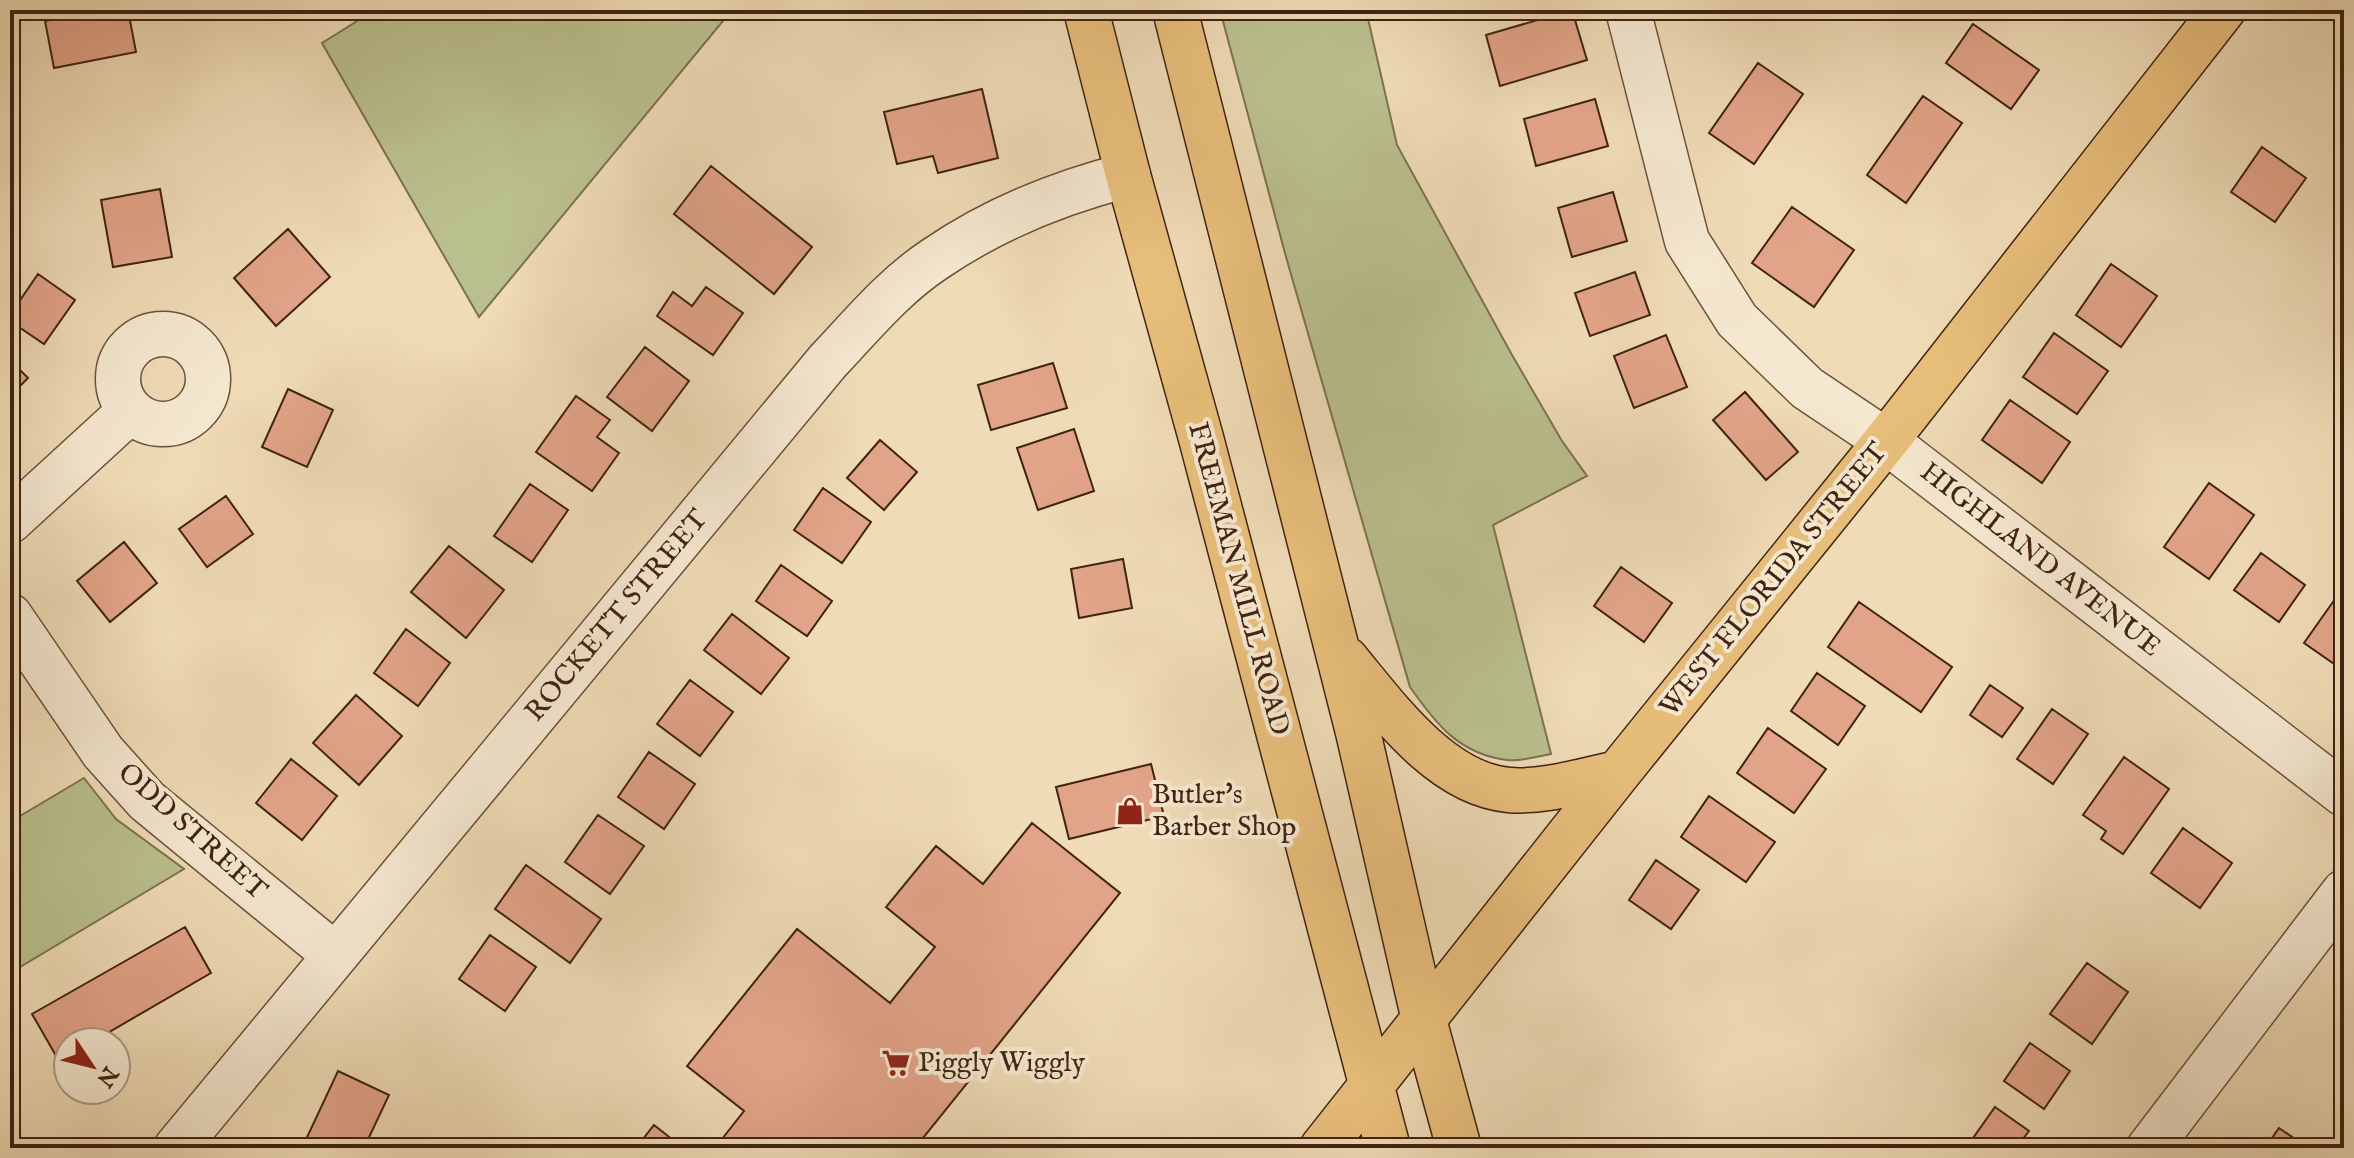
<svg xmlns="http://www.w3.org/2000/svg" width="2354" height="1158" font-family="'IM FELL English',serif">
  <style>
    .green { fill: #bac08d; stroke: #7d7250; stroke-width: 2 }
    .building { fill: #e2a488; stroke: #402312; stroke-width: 2 }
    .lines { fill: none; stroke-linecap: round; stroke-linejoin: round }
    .minor-casing { stroke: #6c513b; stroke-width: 47 }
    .major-casing { stroke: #402312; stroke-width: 47 }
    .minor { stroke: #f5e8d0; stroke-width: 44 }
    .major { stroke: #e8be7b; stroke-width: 44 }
    .labels { text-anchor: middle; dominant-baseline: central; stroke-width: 8; stroke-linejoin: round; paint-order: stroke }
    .street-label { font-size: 28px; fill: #402312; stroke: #f5e8d0 }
    .poi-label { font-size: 28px; fill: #402312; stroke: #f5e8d0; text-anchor: start }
  </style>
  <rect width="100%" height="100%" fill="#efdbb6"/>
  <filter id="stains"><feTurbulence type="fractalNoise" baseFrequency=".0025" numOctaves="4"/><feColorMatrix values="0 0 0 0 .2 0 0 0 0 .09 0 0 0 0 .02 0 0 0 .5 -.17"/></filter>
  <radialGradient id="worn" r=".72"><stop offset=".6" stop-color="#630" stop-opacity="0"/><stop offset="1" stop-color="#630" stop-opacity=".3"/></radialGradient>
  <path class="green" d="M375,10h357l-253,307 -157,-274z
    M1220,10h146l31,135 115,210 50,86 25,35 -94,49 58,229c-13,2 -30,8 -44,6 -48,-6 -71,-36 -97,-73l-124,-430z
    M84,778l32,41 68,50 -174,104v-151z"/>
  <path class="building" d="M101,10h27l8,42 -82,16 -9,-47z
    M1572,10l15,50 -87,26 -14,-51z
    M1973,24l66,46 -28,39 -65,-46z
    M1758,63l45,31 -49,70 -45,-31z
    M982,89l16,69 -60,15 -5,-17 -36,8 -13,-52z
    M1923,96l39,27 -56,80 -39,-28z
    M1595,99l13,47 -72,20 -12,-47z
    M2262,147l44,31 -31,44 -44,-30z
    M711,166l101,81 -38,47 -100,-80z
    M160,189l12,68 -59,10 -12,-67z
    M1613,192l14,49 -55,16 -14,-49z
    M1792,207l62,43 -40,57 -62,-44z
    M288,229l42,48 -54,49 -42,-48z
    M2111,264l46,32 -36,51 -45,-32z
    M1635,272l15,43 -60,21 -15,-43z
    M38,274l37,26 -31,44 -34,-23v-6z
    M706,287l37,26 -30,42 -56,-39 16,-24 19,14z
    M2054,333l54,38 -31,43 -54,-37z
    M1666,335l21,52 -53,21 -20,-52z
    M645,347l44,34 -37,50 -45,-34z
    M10,360l18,18 -18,18z
    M1053,363l14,45 -76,22 -13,-45z
    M288,389l45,21 -26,57 -45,-20z
    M1745,392l53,60 -32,28 -53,-60z
    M576,396l34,24 -13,17 22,16 -27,38 -56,-39z
    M2010,400l60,42 -28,41 -60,-43z
    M1074,429l20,62 -56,19 -21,-62z
    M880,440l37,32 -33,38 -37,-32z
    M2209,483l45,32 -45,64 -45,-32z
    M530,484l38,26 -36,52 -38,-26z
    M823,488l48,34 -29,41 -48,-33z
    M226,496l27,38 -46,33 -28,-38z
    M124,542l33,41 -47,39 -33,-41z
    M449,546l55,44 -38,48 -55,-46z
    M2261,553l44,32 -26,37 -45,-32z
    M1123,559l9,49 -53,10 -8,-49z
    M781,565l51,36 -25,35 -51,-35z
    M1621,567l51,36 -28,39 -50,-36z
    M2335,599l9,6 -1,65 -39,-27z
    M1859,602l93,65 -31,45 -93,-65z
    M732,614l57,44 -28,36 -57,-44z
    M406,629l44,34 -32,43 -44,-33z
    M1817,673l48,33 -27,39 -47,-34z
    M690,680l43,32 -33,44 -43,-32z
    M1990,685l33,23 -21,29 -32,-22z
    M356,695l46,41 -43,49 -46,-42z
    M2052,709l36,25 -35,50 -36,-25z
    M1768,728l58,41 -32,44 -57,-40z
    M649,752l46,32 -31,45 -46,-32z
    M2124,757l45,32 -46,65 -22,-15 5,-8 -23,-16z
    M291,759l46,37 -35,44 -46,-37z
    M1151,764l13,52 -95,23 -13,-52z
    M1709,796l66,46 -29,40 -65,-45z
    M598,815l46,31 -34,48 -45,-32z
    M1032,823l88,70 -205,255h-200l29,-37 -57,-45 110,-137 93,74 45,-56 -49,-40 50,-61 47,38z
    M2183,828l49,35 -32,45 -49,-35z
    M1656,860l43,30 -28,39 -42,-29z
    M526,865l75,54 -31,44 -75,-54z
    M185,927l26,46 -119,69h-24v14l-9,5 -27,-47z
    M490,935l46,32 -31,44 -46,-32z
    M2087,963l41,29 -36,52 -42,-30z
    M2030,1043l40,28 -26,38 -40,-28z
    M338,1071l51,24 -25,53h-62z
    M1995,1107l34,24 -13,17h-50z
    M654,1125l29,23h-47z
    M2279,1128l29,20h-43z"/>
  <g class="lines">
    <defs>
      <path id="minor" d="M1628,10l59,231 50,79 70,68 79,53 458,353
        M118 379a45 45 0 1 1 90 0a45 45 0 1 1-90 0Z
        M10,521l120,-110
        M10,616l93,136 44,49 188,154
        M176,1148l652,-787c34,-36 66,-75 107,-102 57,-39 126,-67 193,-84
        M2149,1148l195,-256"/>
      <path id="major" d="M1086,10l42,165 73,263 187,710
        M1175,10l183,722 66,288 35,128
        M1346,659c40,48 94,125 163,131 35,3 74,-10 109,-17
        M1322,1148l296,-375 268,-332 337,-431"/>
    </defs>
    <use href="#minor" class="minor-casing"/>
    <use href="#major" class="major-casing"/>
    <use href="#minor" class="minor"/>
    <use href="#major" class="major"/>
  </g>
  <defs>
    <symbol id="shop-bare" viewBox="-9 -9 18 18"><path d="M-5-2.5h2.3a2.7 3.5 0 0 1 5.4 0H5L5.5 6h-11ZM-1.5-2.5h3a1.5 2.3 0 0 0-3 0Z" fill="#8f2418" stroke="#f5e8d0" stroke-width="2.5" paint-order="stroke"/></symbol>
    <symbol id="supermarket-bare" viewBox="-9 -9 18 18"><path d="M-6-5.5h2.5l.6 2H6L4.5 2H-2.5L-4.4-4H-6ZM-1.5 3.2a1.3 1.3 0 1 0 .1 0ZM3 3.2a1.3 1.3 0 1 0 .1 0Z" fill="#8f2418" stroke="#f5e8d0" stroke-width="2.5" paint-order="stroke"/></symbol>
  </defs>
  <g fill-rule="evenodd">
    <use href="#shop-bare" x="1110" y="791" width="40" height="40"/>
    <use href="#supermarket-bare" x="876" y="1043" width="40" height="40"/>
  </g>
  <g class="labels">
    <g class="street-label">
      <text transform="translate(2040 560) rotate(38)">HIGHLAND AVENUE</text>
      <text transform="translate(1238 579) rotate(75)">FREEMAN MILL ROAD</text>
      <text transform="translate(1774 580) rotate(-51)">WEST FLORIDA STREET</text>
      <text transform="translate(617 616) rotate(-50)">ROCKETT STREET</text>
      <text transform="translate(192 832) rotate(42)">ODD STREET</text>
    </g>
    <g class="poi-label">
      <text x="1152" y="795">Butler's<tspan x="1152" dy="32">Barber Shop</tspan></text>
      <text x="918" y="1063">Piggly Wiggly</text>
    </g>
  </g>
  <rect width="2354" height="1158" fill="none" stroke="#efdbb6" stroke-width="40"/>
  <rect x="12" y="12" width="2330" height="1134" fill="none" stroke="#402312" stroke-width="4"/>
  <rect x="20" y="20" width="2314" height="1118" fill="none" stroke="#402312" stroke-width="2"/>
  <g transform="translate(92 1066) rotate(125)"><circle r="38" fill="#f5e8d0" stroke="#ad9984" stroke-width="2"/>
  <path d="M0-6L14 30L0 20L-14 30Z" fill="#8f2418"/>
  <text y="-12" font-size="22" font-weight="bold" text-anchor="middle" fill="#402312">N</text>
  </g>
  <rect width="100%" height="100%" filter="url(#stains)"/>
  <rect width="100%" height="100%" fill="url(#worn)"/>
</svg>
